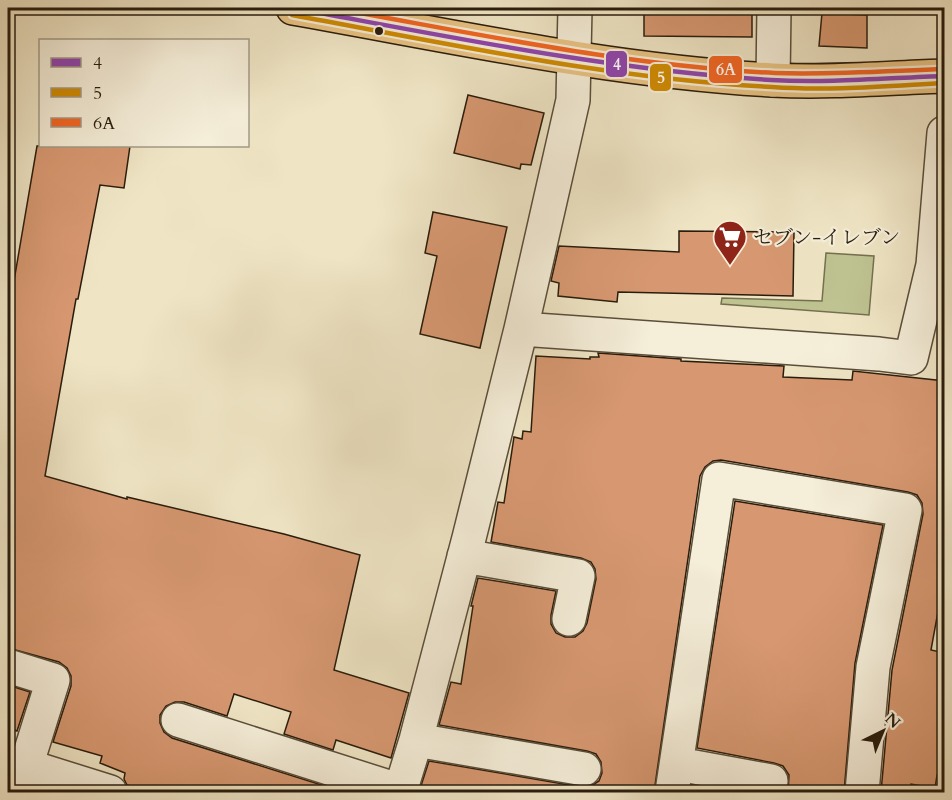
<svg xmlns="http://www.w3.org/2000/svg" width="952" height="800" font-family="Cardo,'Noto Serif JP',serif">
  <style>
    .green { fill: #bec391; stroke: #74704e; stroke-width: 1.5 }
    .building { fill: #d79871; stroke: #291c0c; stroke-width: 1.5 }
    .lines { fill: none; stroke-linecap: round; stroke-linejoin: round }
    .minor-casing { stroke: #5a4e3a; stroke-width: 36 }
    .major-casing { stroke: #291c0c; stroke-width: 36 }
    .minor { stroke: #f5eed9; stroke-width: 33 }
    .major { stroke: #e8c282; stroke-width: 33 }
    .bus-1-casing { stroke: #f5eed9; stroke-width: 9 }
    .bus-2-casing { stroke: #f5eed9; stroke-width: 9 }
    .bus-3-casing { stroke: #f5eed9; stroke-width: 9 }
    .bus-1 { stroke: #8e44ad; stroke-width: 4.5 }
    .bus-2 { stroke: #ce8a02; stroke-width: 4.5 }
    .bus-3 { stroke: #f26522; stroke-width: 4.5 }
    .bus-dot { fill: #291c0c; stroke: #f5eed9; stroke-width: 2 }
    .labels { text-anchor: middle; dominant-baseline: central; stroke-width: 4.5; stroke-linejoin: round; paint-order: stroke }
    .poi-label { font-size: 20px; fill: #291c0c; stroke: #f5eed9; text-anchor: start }
    .line-badge { stroke: #f5eed9; stroke-width: 2 }
    .badge-label { font-size: 16px; text-anchor: middle; font-weight: bold; fill: #fff }
  </style>
  <rect width="100%" height="100%" fill="#efe5c5"/>
  <filter id="stains"><feTurbulence type="fractalNoise" baseFrequency=".00333" numOctaves="4"/><feColorMatrix values="0 0 0 0 .2 0 0 0 0 .09 0 0 0 0 .02 0 0 0 .5 -.17"/></filter>
  <radialGradient id="worn" r=".72"><stop offset=".6" stop-color="#630" stop-opacity="0"/><stop offset="1" stop-color="#630" stop-opacity=".3"/></radialGradient>
  <path class="green" d="M826,253l48,3 -5,59 -148,-11 1,-6 100,3z"/>
  <path class="building" d="M644,8h108v29l-108,-1z
    M822,13l45,2v33l-48,-2z
    M468,95l76,18 -13,52 -10,-1 -1,5 -66,-16z
    M37,146h93l-6,42 -24,-3 -22,114h-2l-31,177 82,23v-2l157,37 76,21 -26,115 75,23 -18,65 -55,-18 -3,10 -49,-16 7,-22 -57,-18 -7,22 -43,-14h-9l-9,4 -6,9v8l4,9 8,6 156,49 -1,5h-175l-25,-7 -3,-6 1,-6 -25,-10 2,-7 -49,-14 18,-56v-10l-4,-8 -8,-6 -51,-14v-332z
    M433,212l74,15 -27,121 -60,-14 17,-78 -12,-3z
    M679,231l115,1 -1,64 -175,-4 -1,10 -59,-6 1,-13 -8,-2 8,-35 120,6z
    M598,353l83,6v2l103,5 -1,11 69,3 1,-9 92,10v192l-14,77 14,3v123l-8,-1 -2,13 -24,-4 -2,8h-28l11,-122 31,-156 -1,-11 -5,-8 -9,-3 -187,-32 -8,1 -8,6 -5,9 -46,316h-235l10,-31 152,26 10,-1 8,-5 3,-8 -1,-11 -5,-8 -9,-3 -148,-26 12,-43 10,2 12,-78h-2l7,-28 78,13 -5,24v9l5,9 9,4h10l8,-6 4,-8 9,-44 -1,-10 -4,-7 -10,-4 -90,-16 7,-40 6,1 10,-66 8,2 1,-8 8,1 5,-76 54,3v-2h9z
    M735,501l148,24 -28,138 -11,129h-56l1,-17 -6,-9 -9,-3 -77,-15z
    M8,685l22,7 -13,39 -9,-3z
    M692,786l38,6h-39z"/>
  <g class="lines">
    <defs>
      <path id="minor" d="M773,80l1,-72
        M521,329l358,25 32,4 22,-93 11,-132
        M464,556l114,20 -9,43
        M8,666l45,14 -35,112
        M178,720l223,71
        M416,740l168,29
        M678,764l93,17 -2,11
        M27,766l83,26
        M400,792l16,-52 53,-202 52,-209 52,-229 2,-92
        M672,792l47,-313 186,31 -32,157 -11,125"/>
      <path id="major" d="M293,8c159,28 318,63 479,72 57,3 115,-2 172,-4"/>
    </defs>
    <use href="#minor" class="minor-casing"/>
    <use href="#major" class="major-casing"/>
    <use href="#minor" class="minor"/>
    <use href="#major" class="major"/>
    <defs>
      <path id="bus-1" d="M293,8c158,29 317,62 478,72 57,3 115,-2 173,-4"/>
      <path id="bus-2" d="M292,15c159,29 318,64 480,72 57,4 115,-1 172,-4"/>
      <path id="bus-3" d="M332,8c147,26 294,58 443,65 56,2 112,-2 169,-4"/>
    </defs>
    <use href="#bus-1" class="bus-1-casing"/>
    <use href="#bus-2" class="bus-2-casing"/>
    <use href="#bus-3" class="bus-3-casing"/>
    <use href="#bus-1" class="bus-1"/>
    <use href="#bus-2" class="bus-2"/>
    <use href="#bus-3" class="bus-3"/>
  </g>
  <defs>
    <symbol id="supermarket-pin" viewBox="-11 -11 22 30"><path d="M0 17L-7.5 6A9.5 9.5 0 1 1 7.5 6Z" fill="#8f2418" stroke="#f5eed9"/><path d="M-6-5.5h2.5l.6 2H6L4.5 2H-2.5L-4.4-4H-6ZM-1.5 3.2a1.3 1.3 0 1 0 .1 0ZM3 3.2a1.3 1.3 0 1 0 .1 0Z" fill="#fff"/></symbol>
  </defs>
  <g fill-rule="evenodd">
    <use href="#supermarket-pin" x="711" y="218" width="38" height="52"/>
  </g>
  <circle class="bus-dot" cx="379" cy="31" r="5"/>
  <g class="labels">
    <g class="poi-label">
      <text x="753" y="237">セブン-イレブン</text>
    </g>
  </g>
  <g class="line-badge">
    <rect x="605" y="50" width="23" height="28" rx="6" fill="#8e44ad"/>
    <rect x="708" y="55" width="35" height="29" rx="6" fill="#f26522"/>
    <rect x="649" y="63" width="23" height="29" rx="6" fill="#ce8a02"/>
  </g>
  <g class="badge-label">
    <text x="617" y="70">4</text>
    <text x="726" y="75">6A</text>
    <text x="661" y="83">5</text>
  </g>
  <rect width="952" height="800" fill="none" stroke="#efe5c5" stroke-width="30"/>
  <rect x="9" y="9" width="934" height="782" fill="none" stroke="#291c0c" stroke-width="3"/>
  <rect x="15" y="15" width="922" height="770" fill="none" stroke="#291c0c" stroke-width="1.5"/>
  <rect x="39" y="39" width="210" height="108" fill="#f5eed9" stroke="#a39a87" stroke-width="1.5"/>
  <rect x="51" y="58" width="30" height="9" fill="#8e44ad" stroke="#a39a87" stroke-width="1.5"/>
  <text x="93" y="69" font-size="18" fill="#291c0c">4</text>
  <rect x="51" y="88" width="30" height="9" fill="#ce8a02" stroke="#a39a87" stroke-width="1.5"/>
  <text x="93" y="99" font-size="18" fill="#291c0c">5</text>
  <rect x="51" y="118" width="30" height="9" fill="#f26522" stroke="#a39a87" stroke-width="1.5"/>
  <text x="93" y="129" font-size="18" fill="#291c0c">6A</text>
  <g transform="translate(883 731) rotate(43)" stroke="#f5eed9" stroke-width="4.5" paint-order="stroke">
  <path d="M0-4.5L10 22L0 15L-10 22Z" fill="#291c0c"/>
  <text y="-9" font-size="16" font-weight="bold" text-anchor="middle" fill="#291c0c">N</text>
  </g>
  <rect width="100%" height="100%" filter="url(#stains)"/>
  <rect width="100%" height="100%" fill="url(#worn)"/>
</svg>
